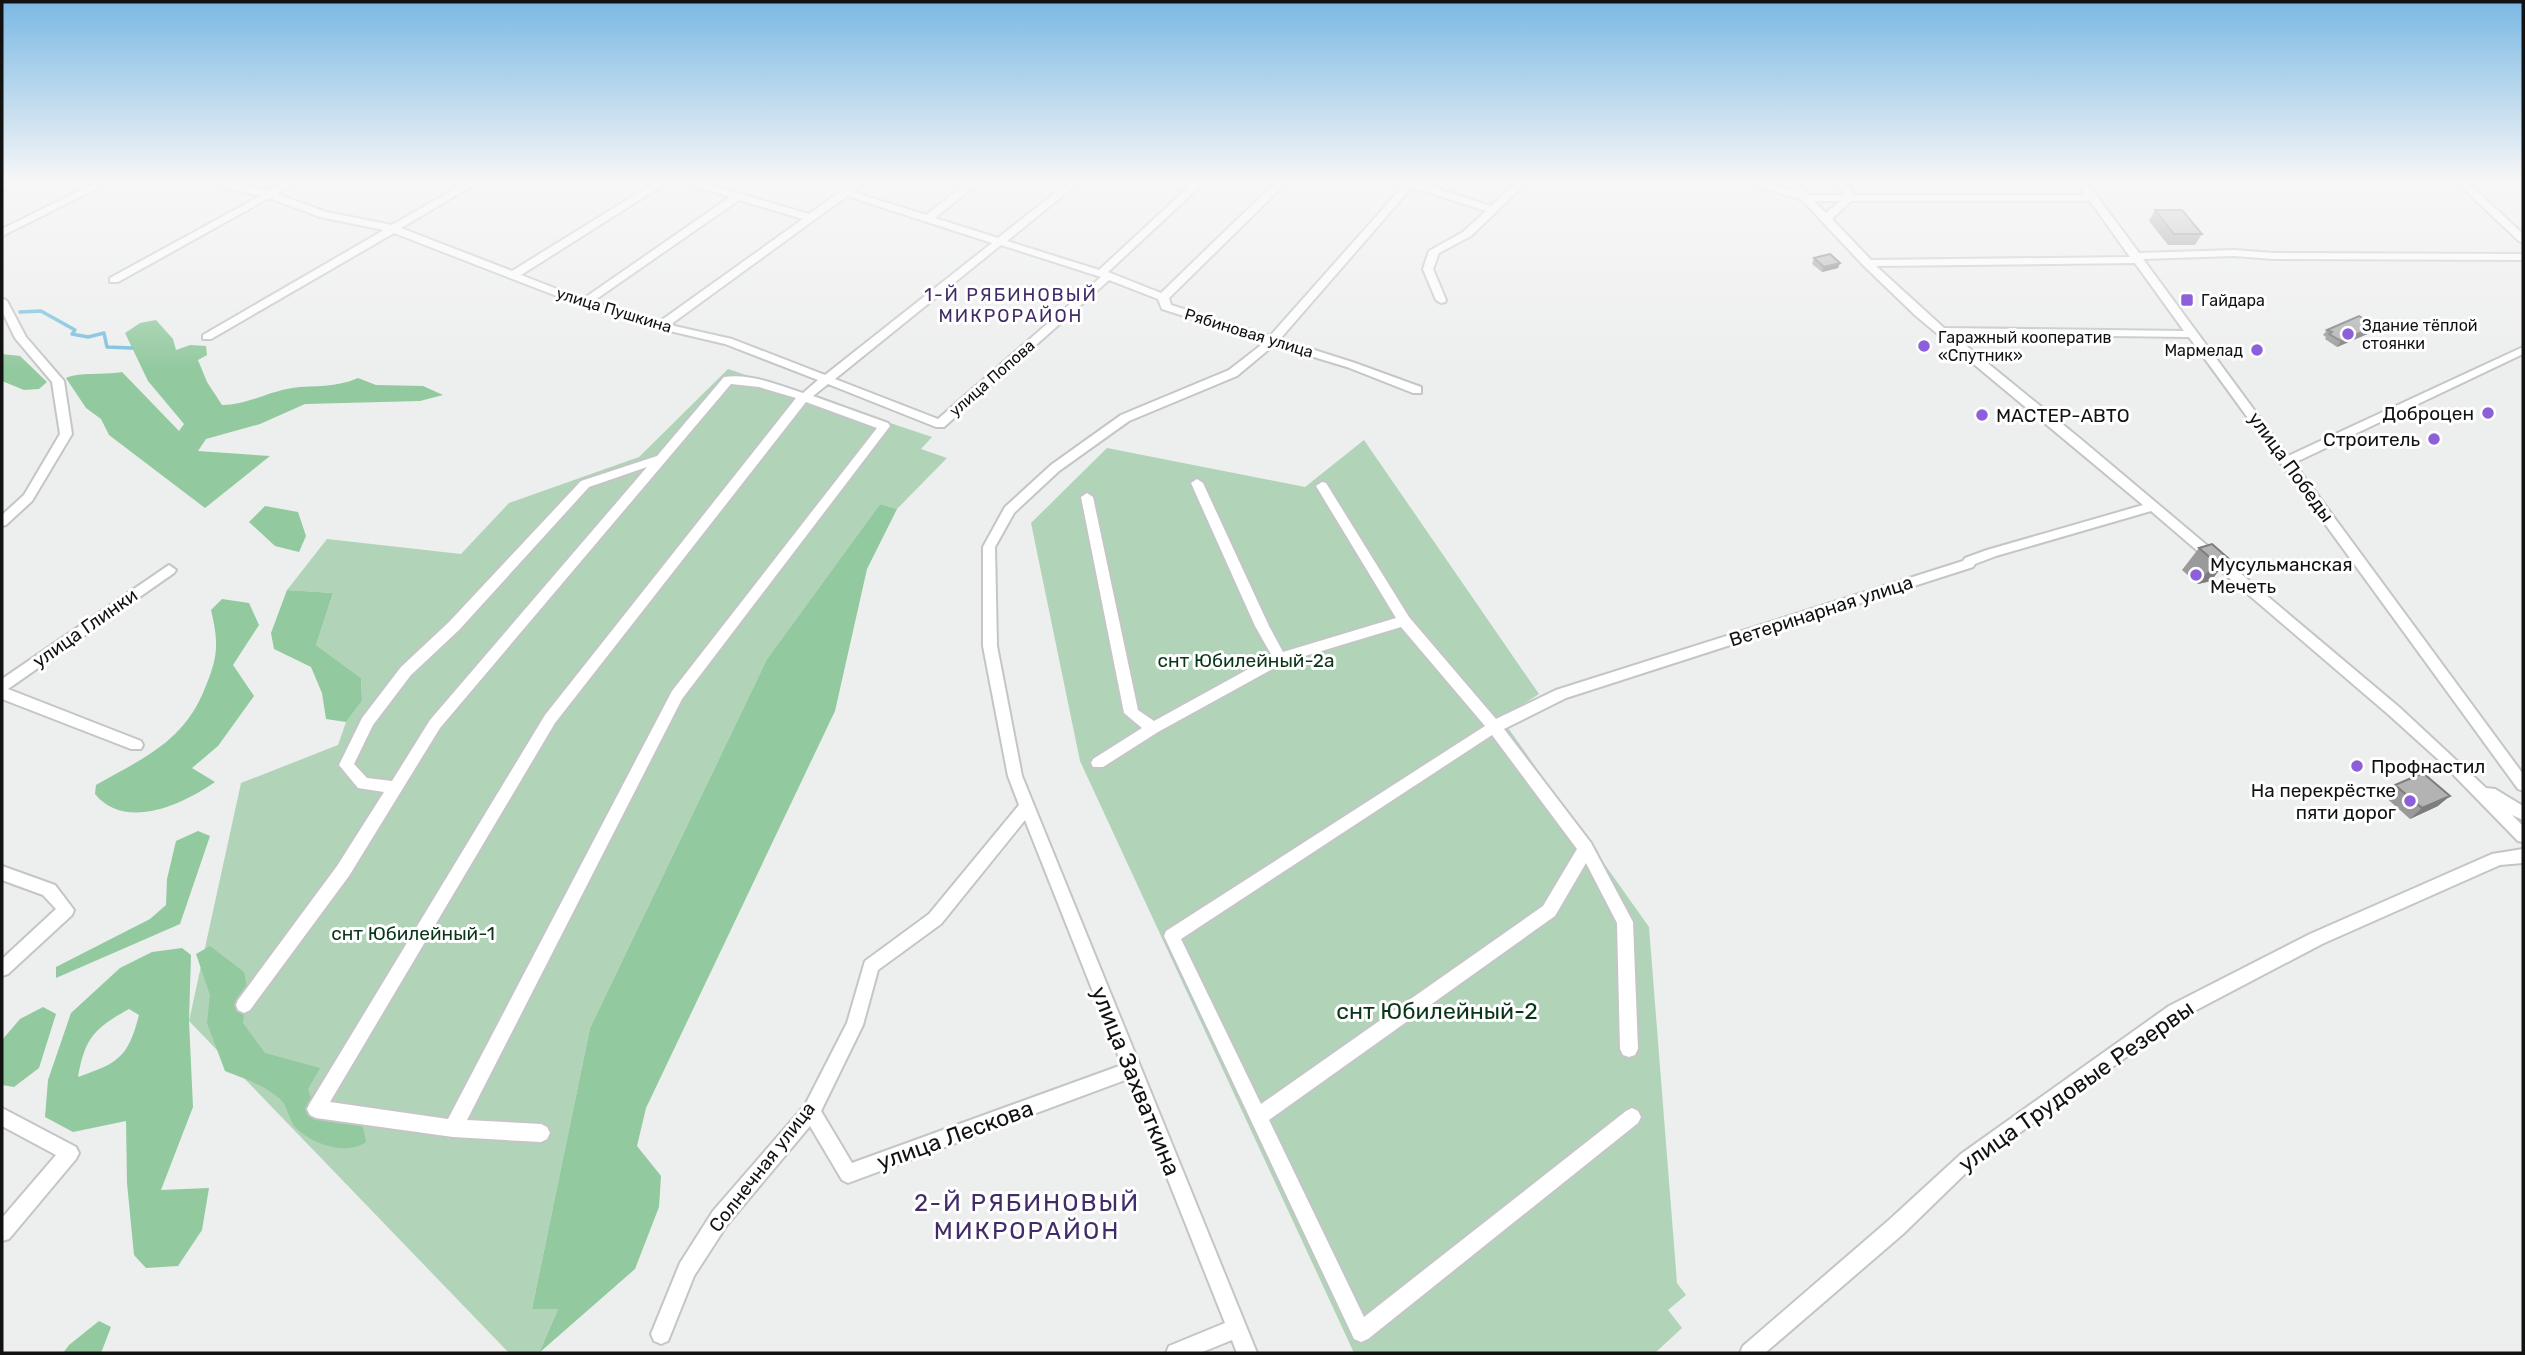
<svg xmlns="http://www.w3.org/2000/svg" width="2525" height="1355" font-family="Rubik,sans-serif">
  <style>
    .green { fill: #b1d4b9 }
    .forest { fill: #92c99e; fill-rule: evenodd }
    .lines { fill: none; stroke-linecap: round; stroke-linejoin: round }
    .stream { stroke: #78bfdd; stroke-width: 3.5 }
    .minor-casing { stroke: #c4c5c6; stroke-width: 4 }
    .minor { fill: #fff; fill-rule: evenodd }
    .wall { fill: #9b9a9a }
    .shaded-wall { fill: #7e7d7d }
    .building { fill: #b4b3b3; stroke: #7e7d7d; stroke-width: 2 }
    .poi-dot { fill: #8d5fd8; stroke: #fff; stroke-width: 2.5 }
    .labels { text-anchor: middle; dominant-baseline: central; stroke-width: 6; stroke-linejoin: round; paint-order: stroke }
    .far-poi-label { font-size: 16px; fill: #121213; stroke: #fff; text-anchor: start }
    .far-street-label { font-size: 16px; fill: #121213; stroke: #fff }
    .far-neighbourhood-label { font-size: 18px; letter-spacing: 2px; fill: #422c67; stroke: #fff }
    .poi-label { font-size: 19px; fill: #121213; stroke: #fff; text-anchor: end }
    .street-label { font-size: 19px; fill: #121213; stroke: #fff }
    .park-label { font-size: 19px; fill: #0a3519; stroke: #fff }
    .near-park-label { font-size: 23px; fill: #0a3519; stroke: #fff }
    .near-street-label { font-size: 23px; fill: #121213; stroke: #fff }
    .near-neighbourhood-label { font-size: 24px; letter-spacing: 2px; fill: #422c67; stroke: #fff }
  </style>
  <rect width="100%" height="100%" fill="#edeeee"/>
  <path class="green" d="M728,369l204,68 -11,12 26,9 -50,51 -17,-5 -113,155 -177,369 -58,281h26l-19,44h-30l-320,-332 52,-238 97,-38 8,-23 16,-21 -1,-23 -45,-33 17,-52 -46,-3 40,-51 134,15 48,-51 130,-46z
    M1364,440l175,254 -38,24 148,209 28,356 9,12 -18,15 14,18 -27,25h-301l-274,-592 -49,-238 76,-75 198,39z"/>
  <path class="forest" d="M156,320l17,19 3,11 14,-5 16,1 1,9 -9,5 9,22 15,23c25,0 45,-13 70,-17 23,-3 44,0 66,-10l18,7 47,1 20,9 -23,6 -115,3 -45,20 -54,15 -8,12 72,5 -65,52 -96,-73 -8,-16 -15,-11 -20,-30c11,-6 41,-3 56,-6l57,59 5,-7 -36,-43 -23,-48 15,-10z
    M2,354l18,2 27,26 -8,7 -15,1 -22,-9z
    M880,504l17,5 -30,60 -32,142 -189,397 -9,38 24,30 -2,31 -24,62 -96,84 19,-44h-26l58,-281 177,-369z
    M265,506l33,6 8,24 -7,16 -24,-6 -26,-24z
    M287,590l46,3 -17,52 45,33 1,23 -16,21 -20,-3 -4,-26 -11,-26 -37,-18 -3,-16z
    M222,599l27,4 10,22 -26,40 21,31 -36,50 -26,22 23,14c-33,23 -90,49 -120,12l1,-9c47,-27 88,-43 109,-97 13,-31 14,-44 6,-78z
    M198,831l12,5 -30,88 -124,54v-11l94,-48 16,-14 1,-26 9,-38z
    M210,946l34,26 3,15 -4,36 22,30 55,15 -12,21c7,26 30,32 54,34l4,19c-20,14 -55,2 -71,-15 -7,-8 -7,-22 -16,-29 -15,-13 -36,-20 -54,-27l-18,-48 3,-28 -14,-41z
    M182,948l9,7 -2,66 4,86 -32,83 48,-2 -7,42 -24,36 -32,2 -12,-13 -7,-72 -1,-62 -53,11 -28,-15 3,-37 23,-67 49,-45 32,-16zM129,1009l10,6c-11,43 -21,48 -61,62 7,-40 17,-49 51,-68z
    M43,1007l13,7 -17,54 -25,19 -12,-2v-45l18,-21z
    M99,1321l12,6 -10,26h-38l6,-8z"/>
  <g class="lines">
    <path class="stream" d="M20,312l21,-1 34,19 -3,4 16,3 16,-4 3,14 25,1"/>
    <defs>
      <path id="minor" d="M5,180h10l-13,12v-9z
        M101,180h13l-112,56v-7z
        M200,180h19l48,11 20,-11h13l-23,14 49,18 66,13 78,-45h12l-81,48 111,43 147,-91h12l-150,95 62,24 147,-102 -54,-17h16l117,34 47,-34h12l-15,12 73,23 45,-35h11l-47,38 63,20 73,-58h11l-75,61 92,29 97,-90h11l-99,92 53,21 117,-113h11l-120,118 2,7 99,31 134,-151 -4,-3 1,-2h17l-2,2 75,24 27,-26h11l-58,56 -32,17 -6,16 13,31 -1,2 -4,1 -5,-3 -13,-31 6,-18 34,-19 23,-21 -74,-24 -132,152 75,24 66,24v6h-8l-66,-26 -73,-22 -37,31 -108,45 -70,50 -45,42 -19,34 2,99 25,130 235,577h-20l-5,-13 -32,13h-34l3,-7 56,-23 -97,-244 -280,104 -6,-3 -32,-54 -83,99 -33,51 -26,65 -7,3 -7,-3 -3,-7 29,-71 33,-52 92,-106 42,-82 18,-62 64,-47 90,-109 -11,-29 -25,-130v-99l22,-40 46,-42 70,-50 108,-45 36,-28 -103,-33 -4,-10 -49,-19 -165,147h-8l-108,-43 -15,12 75,27 2,3 -208,273 -215,421 74,4 6,3 3,6 -3,6 -6,3 -88,-5 -137,-19 -6,-3 -3,-6 3,-6 235,-388 251,-317 -37,-11 -28,-3 -291,344 -91,148 -99,134 -6,3 -6,-3 -2,-5 2,-5 99,-134 47,-74 -26,-4 -19,-23 23,-47 39,-51 48,-45 132,-141 76,-25 67,-79c26,-4 54,8 79,16l15,-13 -93,-36 -68,-16 -77,-23 -186,-72 -183,106h-8v-4l181,-105 -64,-13 -51,-19 -151,84h-8v-4l150,-82zM847,196l145,47 -167,132 -93,-36 -62,-14zM739,200l64,19 -144,103 -67,-20zM1001,245l100,32 -163,142 -103,-40zM806,402l71,26 -205,263 -224,428 -118,-17 225,-379zM647,467l-217,253 -38,61 -25,-3 -13,-14 19,-39 38,-50 48,-45 130,-143zM1025,820l97,245 -270,98 -31,-52 42,-86 15,-55 63,-46z
        M1740,180h16l38,11 -10,-11h11l14,15h35l-8,-15h10l8,15h232l-11,-15h10l54,73 95,-3 40,3 249,1v6l-249,-1 -40,-3 -91,3 145,197 235,-109v7l-229,109 229,311v17l-5,-2 -329,-452 -237,-3 131,107 316,266 87,81 9,1 28,17v14l-11,-5 11,11v16l-5,-1 -77,-79 -52,-47 -238,-204 -155,45 -21,8 -2,3 -407,131 -62,31 87,114 42,79 5,127 -3,6 -6,2 -6,-2 -3,-6 -3,-126 -31,-60 -31,53 -286,204 95,197 262,-206 6,-3 6,3 3,6 -3,6 -270,216 -7,3 -7,-3 -190,-403 2,-5 319,-205 -84,-99 -116,35 -127,70 -55,35h-10l-2,-4 2,-4 49,-31 -18,-15 -43,-216 6,-4 6,4 45,213 16,11 118,-65 -17,-30 -64,-143 6,-4 6,4 66,143 14,26 113,-34 -80,-132 6,-4 4,1 83,134 87,102 60,-29 407,-129 2,-3 22,-8 156,-45 -227,-189 -53,-51 -61,-65zM1814,201h26l-14,12zM1851,201h239l40,56 -259,3 -39,-41zM2135,263l49,68 -240,-3 -68,-62zM1492,735l85,114 -34,57 -282,198 -80,-165z
        M2454,180h11l58,54v8l-4,-1z
        M2,298l5,3 19,36 38,44 8,53 -40,67 -26,24 -4,1v-11l22,-20 36,-61 -8,-52 -37,-44 -13,-27z
        M169,565l7,5 -2,3 -166,116 133,52 2,4 -2,4h-10l-129,-50v-20z
        M2523,849v14l-23,2 -178,79 -141,74 -208,148 -70,68 -138,119h-25l3,-7 146,-126 72,-66 208,-148 141,-72 182,-80z
        M2,866l53,19 19,25 -2,5 -64,59 -6,2v-17l54,-50 -13,-14 -41,-15z
        M2,1108l74,39 3,6 -3,6 -67,80 -7,2v-23l54,-63 -54,-29z"/>
    </defs>
    <use href="#minor" class="minor-casing"/>
    <use href="#minor" class="minor"/>
  </g>
  <path class="wall" d="M2155,210l47,24 -7,11h-27l-19,-24z
    M1814,258l26,5 -2,5 -16,4 -10,-8z
    M2376,326l-4,6 -35,15 -12,-8 1,-2 -3,-2 4,-5z
    M2199,548l29,10 -17,23 -13,3 -16,-14z
    M2395,785l43,21 -28,13 -27,-24z"/>
  <path class="shaded-wall" d="M1840,263l-2,5 -16,4 2,-5z
    M2376,326l-4,6 -35,15 4,-6z
    M2228,558l-17,23 -13,3 17,-22z
    M2450,796l-12,10 -28,13 12,-11z"/>
  <path class="building" d="M2155,210h27l20,24h-28z
    M1830,254l10,9 -16,4 -10,-9z
    M2359,316l17,10 -35,15 -12,-7 3,-2 -5,-2z
    M2212,544l16,14 -13,4 -16,-14z
    M2423,773l27,23 -28,12 -27,-23z"/>
  <linearGradient id="sky" x2="0" y2="1"><stop stop-color="#7bb8e4"/><stop offset="0.49" stop-color="#f7f7f7"/><stop offset="1" stop-color="#f7f7f7" stop-opacity="0"/></linearGradient>
  <rect width="2525" height="370" fill="url(#sky)"/>
  <g class="poi-dot">
    <rect x="2180" y="293" width="14" height="14" rx="3.5"/>
    <circle cx="2348" cy="334" r="7"/>
    <circle cx="1924" cy="346" r="7"/>
    <circle cx="2257" cy="350" r="7"/>
    <circle cx="2488" cy="413" r="7"/>
    <circle cx="1982" cy="415" r="7"/>
    <circle cx="2434" cy="439" r="7"/>
    <circle cx="2196" cy="575" r="7"/>
    <circle cx="2357" cy="766" r="7"/>
    <circle cx="2410" cy="801" r="7"/>
  </g>
  <g class="labels">
    <g class="far-poi-label">
      <text x="2201" y="300">Гайдара</text>
      <text x="2362" y="325">Здание тёплой<tspan x="2362" dy="18">стоянки</tspan></text>
      <text x="1938" y="337">Гаражный кооператив<tspan x="1938" dy="18">«Спутник»</tspan></text>
      <text x="2243" y="350" text-anchor="end">Мармелад</text>
    </g>
    <g class="far-street-label">
      <text transform="translate(614 310) rotate(17)">улица Пушкина</text>
      <text transform="translate(1249 333) rotate(17)">Рябиновая улица</text>
      <text transform="translate(992 378) rotate(-41)">улица Попова</text>
    </g>
    <g class="far-neighbourhood-label">
      <text x="1011" y="295">1-Й РЯБИНОВЫЙ<tspan x="1011" dy="21">МИКРОРАЙОН</tspan></text>
    </g>
    <g class="poi-label">
      <text x="2474" y="413">Доброцен</text>
      <text x="1996" y="415" text-anchor="start">МАСТЕР-АВТО</text>
      <text x="2420" y="439">Строитель</text>
      <text x="2210" y="564" text-anchor="start">Мусульманская<tspan x="2210" dy="22">Мечеть</tspan></text>
      <text x="2371" y="766" text-anchor="start">Профнастил</text>
      <text x="2396" y="790">На перекрёстке<tspan x="2396" dy="22">пяти дорог</tspan></text>
    </g>
    <g class="street-label">
      <text transform="translate(2291 467) rotate(54)">улица Победы</text>
      <text transform="translate(1821 611) rotate(-18)">Ветеринарная улица</text>
      <text transform="translate(85 628) rotate(-35)">улица Глинки</text>
      <text transform="translate(762 1167) rotate(-52)">Солнечная улица</text>
    </g>
    <g class="park-label">
      <text x="1246" y="660">снт Юбилейный-2а</text>
      <text x="413" y="933">снт Юбилейный-1</text>
    </g>
    <g class="near-park-label">
      <text x="1437" y="1011">снт Юбилейный-2</text>
    </g>
    <g class="near-street-label">
      <text transform="translate(1136 1081) rotate(68)">улица Захваткина</text>
      <text transform="translate(2076 1086) rotate(-35)">улица Трудовые Резервы</text>
      <text transform="translate(955 1135) rotate(-20)">улица Лескова</text>
    </g>
    <g class="near-neighbourhood-label">
      <text x="1027" y="1203">2-Й РЯБИНОВЫЙ<tspan x="1027" dy="28">МИКРОРАЙОН</tspan></text>
    </g>
  </g>
  <rect width="2525" height="1355" fill="none" stroke="#121213" stroke-width="7"/>
</svg>
